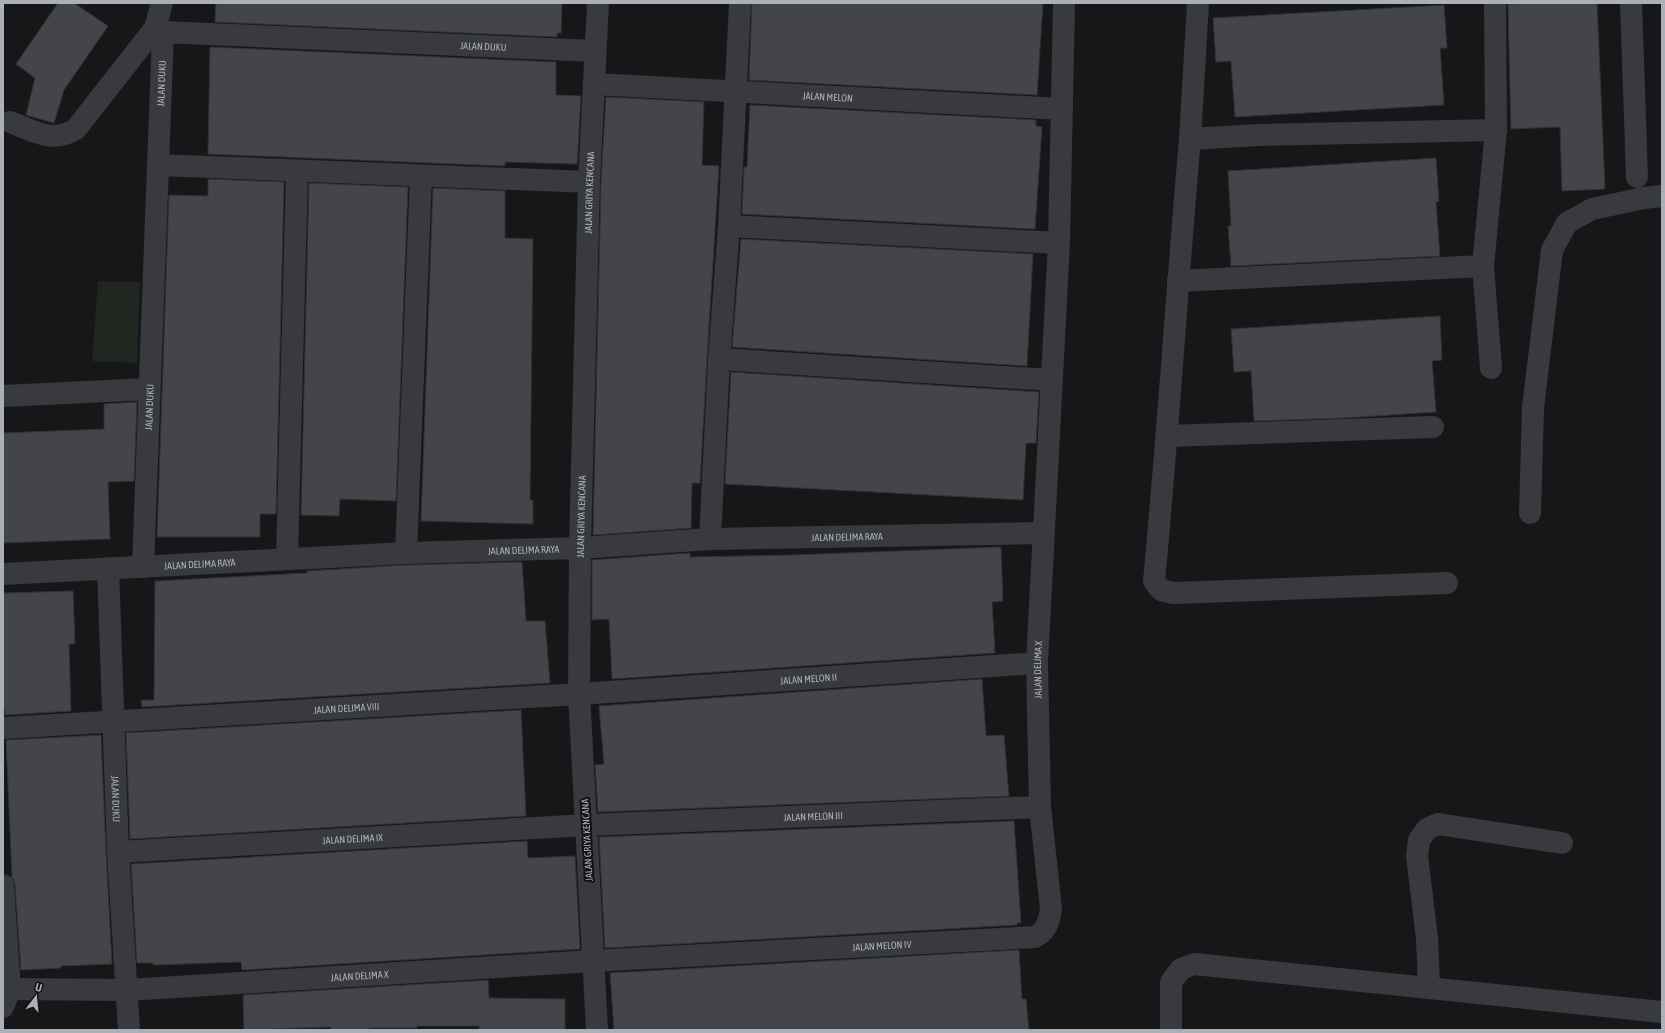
<svg xmlns="http://www.w3.org/2000/svg" width="1665" height="1033" font-family="'Asap Condensed',sans-serif">
  <style>
    .green { fill: #1f2720 }
    .building { fill: #444549; stroke: #313235 }
    .lines { fill: none; stroke-linecap: round; stroke-linejoin: round }
    .street { stroke: #383a3e; stroke-width: 22 }
    .labels { text-anchor: middle; dominant-baseline: central; stroke-width: 4; stroke-linejoin: round; paint-order: stroke }
    .street-label { font-size: 10px; fill: #aab0b8; stroke: #121214 }
  </style>
  <rect width="100%" height="100%" fill="#171719"/>
  <path class="green" d="M98,281l42,1 -3,81 -45,-2z"/>
  <path class="building" d="M58,3h16l34,23 -44,64 -10,33 -28,-8 9,-37 -19,-14z
    M216,3h346l-1,30h-4v4l-342,-15z
    M752,3h291l-6,92 -288,-15z
    M1538,3h59l8,186 -43,2 -2,-64 -49,2 -3,-125z
    M1444,5l3,43h-7l4,57 -209,12 -4,-56 -15,1 -3,-44z
    M210,47l346,15v33l25,1 -4,68 -72,-2v4l-297,-12z
    M606,97l98,5 -2,63 17,1 -12,192 -7,125h-8l-1,45 -98,7 8,-353z
    M750,105l286,15v6l6,1 -7,102 -293,-15 2,-47h3z
    M1436,158l3,43 -3,1 4,54 -209,10 -3,-40h3l-3,-55z
    M208,179l76,3 -8,332h-16v23h-103l12,-342 39,1z
    M309,183l99,4 -12,314 -56,-2 -1,17 -38,-1z
    M433,188l72,3v47l28,1 -3,261h3v24l-112,-3z
    M741,239l292,15 -6,112 -295,-19z
    M1440,316l2,44 -10,1 4,51 -92,6 -90,3 -3,-50 -17,1 -3,-43z
    M731,372l308,20 -3,51h-10l-3,57 -298,-16z
    M137,402l-3,79 -26,1 2,57 -107,4v-110l101,-4v-25z
    M1001,547l2,54 -11,1 3,51 -383,26 -3,-60 -17,1v-60l98,-7v4l103,-2z
    M522,562l4,59h19l5,62 -408,24 -1,-7h13l1,-119 152,-8v-2l99,-6z
    M73,591l2,53h-6l2,67 -66,4 -1,-6h-1v-116z
    M982,679l4,57 18,-1 5,61 -411,16 -3,-47 9,-1 -5,-58z
    M521,710l5,106 -396,23 -4,-106z
    M101,735l5,118 6,111 -51,2v2l-40,2 -6,-86 -3,-7 -6,-137z
    M1014,821l7,102h-4v2l-412,23 -6,-111z
    M527,841l1,17 47,-2 5,93 -338,21 -1,-8 -88,3v-2h-16l-6,-99z
    M1019,950l3,49h4l3,31h-415l-4,-57z
    M488,980l1,18 76,1v31h-86v-4h-62v2h-48v2h-38v-3l-87,3 -1,-35z"/>
  <g class="lines">
    <g class="street">
      <path d="M1198,3l-8,136 68,-4 238,-5"/>
      <path d="M1631,3l6,174"/>
      <path id="s1" d="M594,84l468,25"/>
      <path d="M10,122c24,9 42,22 66,7l79,-101 7,-25"/>
      <path d="M1190,139c-13,148 -22,295 -36,442l7,9 12,3 274,-10"/>
      <path d="M158,165l431,17"/>
      <path d="M729,226l330,17"/>
      <path d="M1178,281l305,-15"/>
      <path d="M719,359l332,21"/>
      <path d="M1491,368l-8,-102 13,-136 -1,-127"/>
      <path d="M3,396l146,-7"/>
      <path d="M1167,436l266,-9"/>
      <path d="M1530,513l3,-105 19,-158 15,-27 25,-14 52,-11 18,-2"/>
      <path d="M710,539l9,-180 10,-133 11,-223"/>
      <path d="M406,553l15,-377"/>
      <path d="M287,558l10,-387"/>
      <path id="s2" d="M143,567l20,-535 432,19"/>
      <path id="s3" d="M108,568l10,284 11,178"/>
      <path id="s4" d="M3,574l403,-21 174,-5 130,-9 333,-6"/>
      <path id="s5" d="M3,728l576,-34 458,-31"/>
      <path id="s6" d="M118,852l469,-27 453,-18"/>
      <path d="M3,885l7,104 -7,18"/>
      <path d="M1429,988l-2,-50 -10,-82 2,-16 8,-11 11,-5 124,19"/>
      <path id="s7" d="M3,989l124,1 465,-29 443,-24c12,-6 14,-16 16,-28l-11,-102 -3,-144 22,-420 5,-240"/>
      <path id="s8" d="M597,1030l-18,-336 1,-146 9,-366 9,-179"/>
      <path d="M1171,1030v-48l10,-13 13,-5 468,48"/>
    </g>
  </g>
  <g class="labels">
    <g class="street-label">
      <text stroke="none"><textPath href="#s2" startOffset="856">JALAN DUKU</textPath></text>
      <text stroke="none"><textPath href="#s2" startOffset="484">JALAN DUKU</textPath></text>
      <text stroke="none"><textPath href="#s1" startOffset="234">JALAN MELON</textPath></text>
      <text stroke="none"><textPath href="#s8" startOffset="838">JALAN GRIYA KENCANA</textPath></text>
      <text stroke="none"><textPath href="#s2" startOffset="160">JALAN DUKU</textPath></text>
      <text stroke="none"><textPath href="#s8" startOffset="514">JALAN GRIYA KENCANA</textPath></text>
      <text stroke="none"><textPath href="#s4" startOffset="845">JALAN DELIMA RAYA</textPath></text>
      <text stroke="none"><textPath href="#s4" startOffset="521">JALAN DELIMA RAYA</textPath></text>
      <text stroke="none"><textPath href="#s4" startOffset="197">JALAN DELIMA RAYA</textPath></text>
      <text stroke="none"><textPath href="#s7" startOffset="1307">JALAN DELIMA X</textPath></text>
      <text stroke="none"><textPath href="#s5" startOffset="807">JALAN MELON II</textPath></text>
      <text stroke="none"><textPath href="#s5" startOffset="344">JALAN DELIMA VIII</textPath></text>
      <text stroke="none"><textPath href="#s3" startOffset="231">JALAN DUKU</textPath></text>
      <text stroke="none"><textPath href="#s6" startOffset="696">JALAN MELON III</textPath></text>
      <text stroke="none"><textPath href="#s6" startOffset="235">JALAN DELIMA IX</textPath></text>
      <text transform="translate(587 840) rotate(-93)">JALAN GRIYA KENCANA</text>
      <text stroke="none"><textPath href="#s7" startOffset="880">JALAN MELON IV</textPath></text>
      <text stroke="none"><textPath href="#s7" startOffset="357">JALAN DELIMA X</textPath></text>
    </g>
  </g>
  <rect width="1665" height="1033" fill="none" stroke="#aab0b8" stroke-width="8"/>
  <g transform="translate(36 997) rotate(16)" stroke="#121214" stroke-width="3" paint-order="stroke">
  <path d="M0-3L7 15L0 10L-7 15Z" fill="#aab0b8"/>
  <text y="-6" font-size="11" font-weight="bold" text-anchor="middle" fill="#aab0b8">U</text>
  </g>
</svg>
